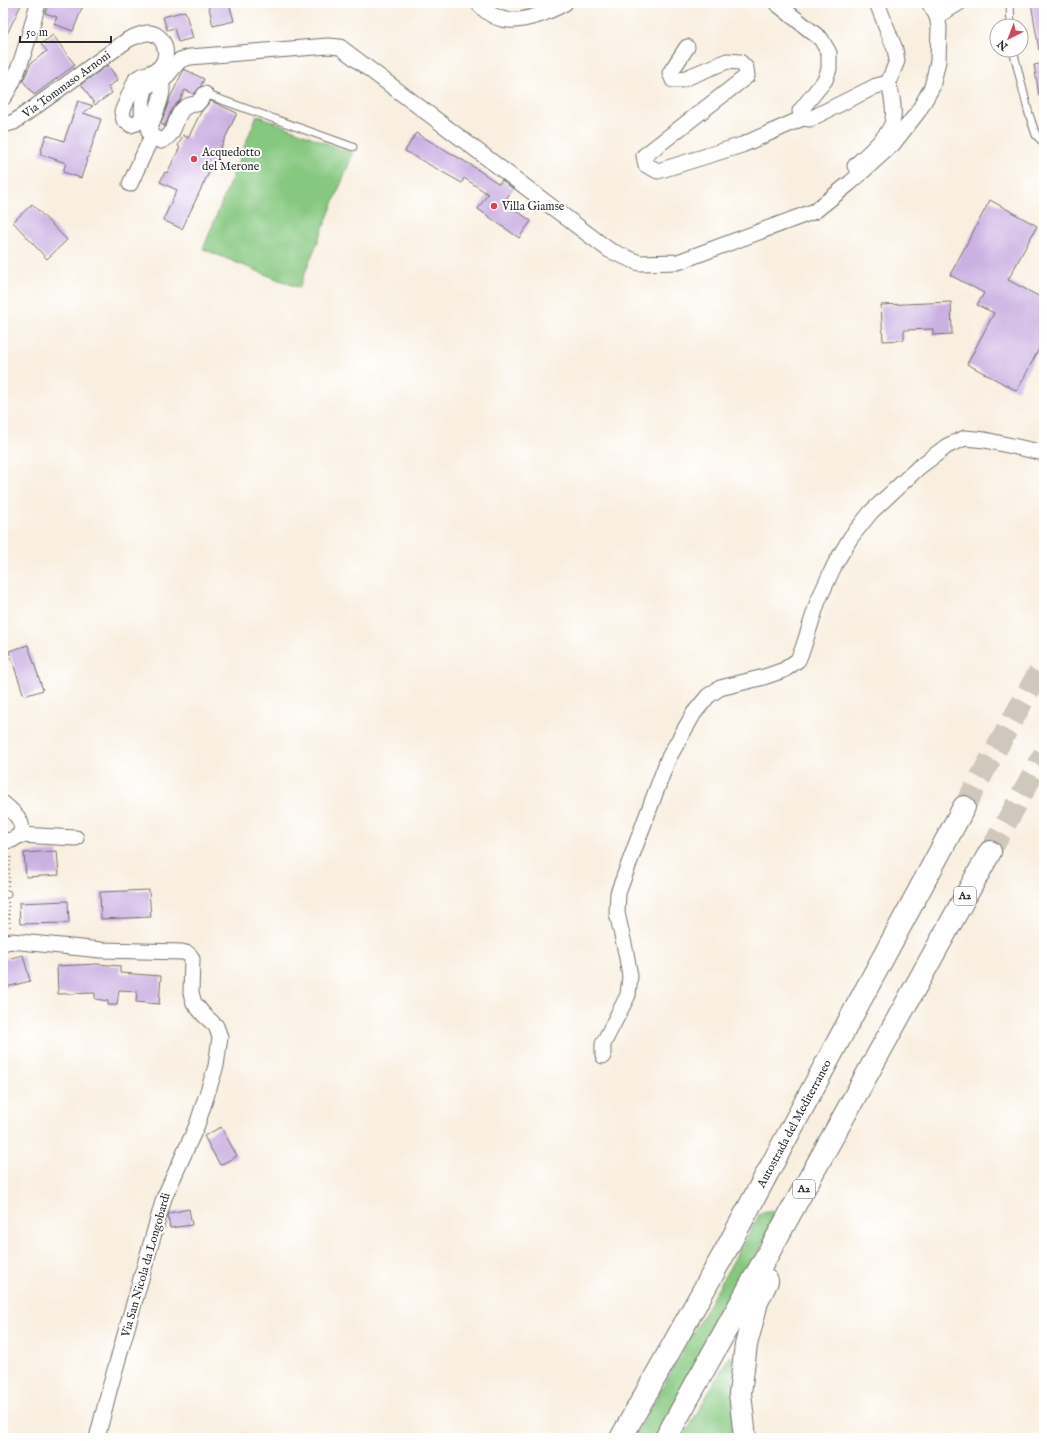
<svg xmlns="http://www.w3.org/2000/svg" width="1047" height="1441" font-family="'IM FELL English',serif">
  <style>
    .green { fill: #86c880; stroke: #587a56 }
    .building { fill: #cbb1e2 }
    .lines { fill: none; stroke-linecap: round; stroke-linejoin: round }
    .motorway-tunnel { stroke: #d0c8bc; stroke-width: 22; stroke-dasharray: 22 11; stroke-linecap: butt }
    .service-casing { stroke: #73706a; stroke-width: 9 }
    .minor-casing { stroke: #73706a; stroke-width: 17 }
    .motorway-casing { stroke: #73706a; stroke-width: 24 }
    .path { stroke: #73706a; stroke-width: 2; stroke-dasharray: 1 3; stroke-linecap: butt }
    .service { stroke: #fff; stroke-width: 7 }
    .minor { stroke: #fff; stroke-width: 15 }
    .motorway { stroke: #fff; stroke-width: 22 }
    .poi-dot { fill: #d1495b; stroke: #fff; stroke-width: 1.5 }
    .labels { text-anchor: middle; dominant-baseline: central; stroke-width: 4; stroke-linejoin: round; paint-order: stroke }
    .shield { fill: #fff; stroke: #6b6b6b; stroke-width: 1 }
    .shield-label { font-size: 11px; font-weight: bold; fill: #2b2b2b }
    .street-label { font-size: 12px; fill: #2b2b2b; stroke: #fff }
    .poi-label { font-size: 12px; fill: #2b2b2b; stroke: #fff; text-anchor: start }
  </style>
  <rect width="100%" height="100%" fill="#fff"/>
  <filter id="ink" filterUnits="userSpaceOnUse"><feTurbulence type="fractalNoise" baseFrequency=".025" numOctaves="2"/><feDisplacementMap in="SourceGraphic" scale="8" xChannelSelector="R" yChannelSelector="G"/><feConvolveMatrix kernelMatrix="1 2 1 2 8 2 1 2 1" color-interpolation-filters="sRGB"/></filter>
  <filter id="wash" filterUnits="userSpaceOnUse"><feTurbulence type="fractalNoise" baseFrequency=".012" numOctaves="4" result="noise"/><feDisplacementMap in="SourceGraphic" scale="16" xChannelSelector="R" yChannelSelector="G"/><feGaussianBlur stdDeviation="0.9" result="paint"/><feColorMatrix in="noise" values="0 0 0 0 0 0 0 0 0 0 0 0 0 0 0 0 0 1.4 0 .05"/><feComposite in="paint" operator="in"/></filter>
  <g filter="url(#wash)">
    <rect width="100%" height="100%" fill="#f9efe0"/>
    <path class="green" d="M257,115l96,39 -54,134 -96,-39z
      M767,1211h6l4,6 -117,221h-26l125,-223 3,-3z
      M731,1356l2,3 1,79h-51l45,-80z"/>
    <g id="blocks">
      <path class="building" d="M3,3h19l-19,39z
        M49,3h35l-11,28 -19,-7 3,-7 -12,-4z
        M208,3h21l5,18 -21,5z
        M1031,3h13v46l-5,1z
        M185,11l8,27 -15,4 -4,-14 -7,2 -4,-13z
        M53,35l22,30 -41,30 -11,-14 8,-18 16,-12 -6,-7z
        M1044,63v31l-5,1 -5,-30z
        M108,65l10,15 -10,7 4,6 -17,12 -14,-21z
        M184,69l20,10 -3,7 -7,8 -9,-4 -5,10 -8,9 -7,17 -4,-2 9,-26z
        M78,101l15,5 -10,7 18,6 -20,59 -18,-6 3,-9 -26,-9 6,-19 18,6z
        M211,101l26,12 -55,116 -19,-9 14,-30 -17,-8 5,-10 2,1 13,-26 -2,-1 5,-11 5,3 13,-26z
        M416,133l55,32 28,19 3,-4 11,9 -9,13 27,19 -12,17 -41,-29 10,-15 -24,-16 -2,5 -57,-32z
        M990,200l47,26 -29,54 36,19v40l-27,52 -50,-27 27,-51 -17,-8 7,-12 -34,-18z
        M32,204l35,36 -20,19 -34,-37z
        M951,302l1,32 -19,1v-6l-29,1v10l-21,1 -2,-36z
        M28,645l15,45 -19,6 -15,-45z
        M57,851l2,24 -33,2 -2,-24z
        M149,890l2,27 -50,2 -1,-27z
        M68,901l1,22 -49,1 -1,-21z
        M23,955l7,26 -27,7v-28z
        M97,964l23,2v7l41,3 -2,28 -23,-2 1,-11 -18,-1 -2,15h-9v-4l-13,-2v-6l-37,1 -1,-28z
        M221,1127l16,29 -17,9 -16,-29z
        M189,1209l3,16 -22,3 -2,-11 1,-4z"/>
    </g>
  </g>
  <g filter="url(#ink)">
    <use href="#blocks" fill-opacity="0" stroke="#73706a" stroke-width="1"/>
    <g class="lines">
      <path class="motorway-tunnel" d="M964,807l80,-144
        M990,852l54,-98"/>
      <defs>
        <path id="service" d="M1010,3l1,23
          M1013,50l16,64 7,21 8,8
          M205,94l148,53
          M3,894h4"/>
        <g id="minor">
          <path d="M478,3c18,21 37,20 61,12 10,-4 18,-7 26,-12"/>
          <path d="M776,3l45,36 8,14v16l-4,11 -25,31 3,7 7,1 66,-33 12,-3c4,10 8,33 3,43 -6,14 -25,29 -36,40"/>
          <path d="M877,3l18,46 2,12 -9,22"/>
          <path d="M929,3l8,13"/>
          <path d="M687,47l-17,26 3,7h8l46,-19 13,1 6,6 1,8 -103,80 2,9 12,6 84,-26 61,-27"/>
          <path d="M161,83l19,-23 10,-3 138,-11 12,1 269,203 30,13 39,-1 137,-51 35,-28 43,-39 25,-32 14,-25 6,-26 1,-34 -2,-11 22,-13"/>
          <path d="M3,98c16,-20 28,-69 35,-95"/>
          <path id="s1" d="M3,125l11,-3 115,-83c6,-2 14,-7 21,-6 15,2 20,22 11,33 -5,7 -18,8 -25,13l-14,33 2,8 7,5 6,-2 5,-5c1,-13 -3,-39 19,-35 5,10 -8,34 -11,45l-1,4 3,4"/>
          <path d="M152,136l9,5c21,-8 9,-36 36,-37l8,-10"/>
          <path d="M130,184l22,-48"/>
          <path d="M3,803c10,9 23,18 17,32"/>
          <path d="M20,835l56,3"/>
          <path d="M3,841l9,-1 8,-5"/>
          <path d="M3,943l8,-2 90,9 81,2c5,1 8,2 10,7l-1,34 3,10 10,12 12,11 4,11 -4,29 -19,59 -33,73 -55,193 -12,47"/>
          <path d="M603,1056v-12l25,-49 2,-19 -4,-23 -9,-40 1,-20 50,-134 26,-46 14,-17 12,-8 44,-11 20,-7 14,-10 5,-12 15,-47 17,-37 16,-27 20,-25 47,-44 29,-22 18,-8 20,2 59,13"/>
        </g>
        <g id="motorway">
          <path id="s2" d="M621,1438l105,-188 238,-443"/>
          <path d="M666,1438l324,-586"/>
          <path d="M745,1438l-5,-45 6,-48 11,-43 10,-21"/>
        </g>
      </defs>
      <use href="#service" class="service-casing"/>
      <use href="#minor" class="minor-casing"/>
      <use href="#motorway" class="motorway-casing"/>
      <path class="path" d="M8,886l3,-32
        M8,902l2,25"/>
      <use href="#service" class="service"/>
      <use href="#minor" class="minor"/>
      <use href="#motorway" class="motorway"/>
    </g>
  </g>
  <g class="poi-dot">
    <circle cx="194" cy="159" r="4"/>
    <circle cx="494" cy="206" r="4"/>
  </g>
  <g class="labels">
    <g class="shield">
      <rect x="954" y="887" width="22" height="18" rx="3"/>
      <rect x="793" y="1180" width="22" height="18" rx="3"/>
    </g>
    <g class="shield-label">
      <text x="965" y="896">A2</text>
      <text x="804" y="1189">A2</text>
    </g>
    <g class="street-label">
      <text stroke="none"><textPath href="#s1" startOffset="76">Via Tommaso Arnoni</textPath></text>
      <text stroke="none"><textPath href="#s2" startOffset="359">Autostrada del Mediterraneo</textPath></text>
      <text transform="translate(146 1265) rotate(-74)">Via San Nicola da Longobardi</text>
    </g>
    <g class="poi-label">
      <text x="202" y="152">Acquedotto<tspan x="202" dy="14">del Merone</tspan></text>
      <text x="502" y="206">Villa Giamse</text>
    </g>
  </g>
  <rect width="1047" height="1441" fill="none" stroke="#fff" stroke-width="16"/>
  <g transform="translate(1009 38) rotate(222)"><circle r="19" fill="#ffffff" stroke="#aaaaaa"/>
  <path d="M0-3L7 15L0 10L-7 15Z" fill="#d1495b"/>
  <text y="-6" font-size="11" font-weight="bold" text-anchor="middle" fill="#2b2b2b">N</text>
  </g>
  <path d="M20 36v6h91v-6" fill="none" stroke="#2b2b2b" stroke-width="2"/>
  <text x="26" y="36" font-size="12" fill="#2b2b2b" stroke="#ffffff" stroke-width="3" paint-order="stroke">50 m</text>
</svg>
